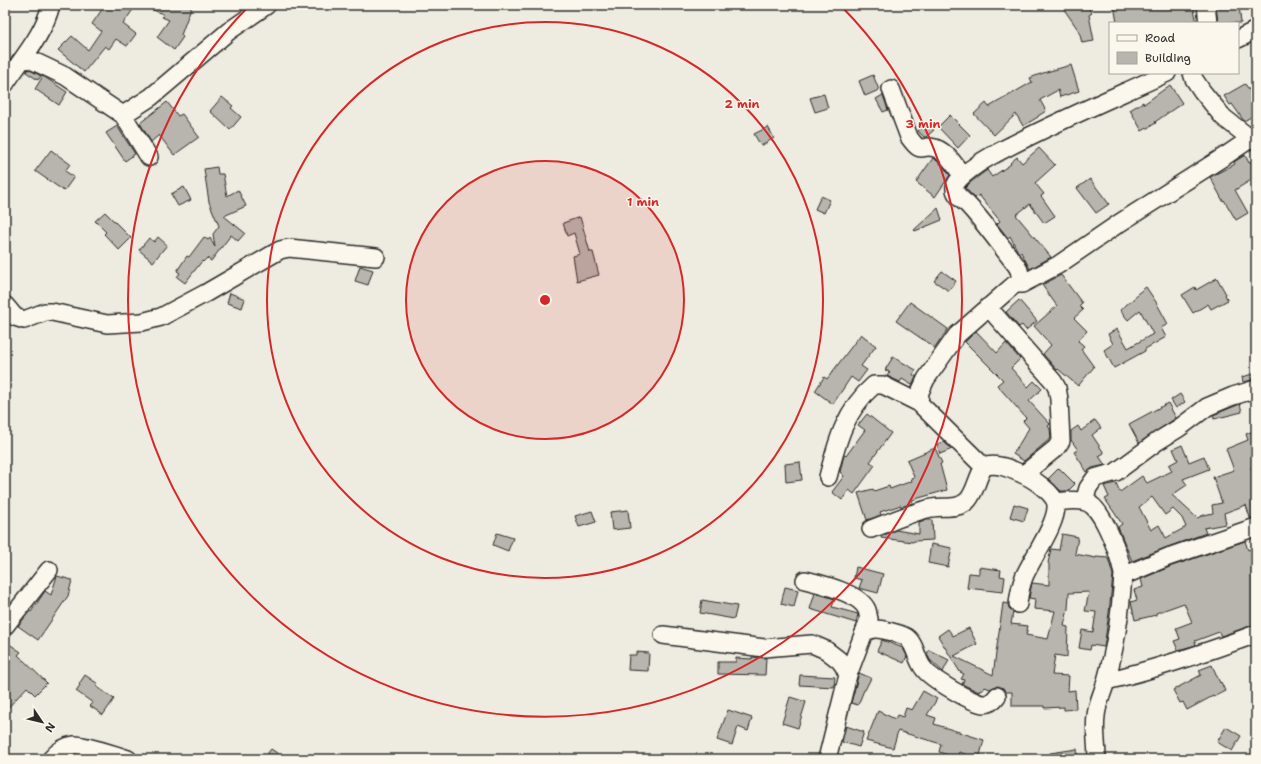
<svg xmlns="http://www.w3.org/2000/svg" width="1261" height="764" font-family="'Shantell Sans',sans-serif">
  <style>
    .building { fill: #b8b5ae; stroke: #2b2b2b; fill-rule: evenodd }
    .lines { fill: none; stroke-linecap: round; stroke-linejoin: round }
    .minor-casing { stroke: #2b2b2b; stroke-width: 20 }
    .minor { stroke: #fbf7ec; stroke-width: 17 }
    .ring { fill: none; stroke: #d62828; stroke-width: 2 }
    .centre { fill: #d62828; stroke: #fbf7ec; stroke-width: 2 }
    .ring-label { font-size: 12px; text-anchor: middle; font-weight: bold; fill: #d62828; stroke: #fbf7ec; stroke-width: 3; stroke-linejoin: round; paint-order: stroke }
  </style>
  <rect width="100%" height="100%" fill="#eeebe0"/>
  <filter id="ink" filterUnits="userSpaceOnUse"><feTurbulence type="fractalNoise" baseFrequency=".025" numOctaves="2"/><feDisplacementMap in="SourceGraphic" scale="8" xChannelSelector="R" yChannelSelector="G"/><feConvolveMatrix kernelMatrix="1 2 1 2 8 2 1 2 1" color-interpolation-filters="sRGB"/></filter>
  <g filter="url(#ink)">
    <path class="building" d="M105,5h31l-13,19 13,10 -9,12 -11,-7 -7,10 -4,-3 -21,26 -26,-22 14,-14 16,14 13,-19 -9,-7z
      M141,5h51l-11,30 2,2 -9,13 -17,-13 12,-17 -7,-3 1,-3z
      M1061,5h25l6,8 -3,2 5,26 -12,2 -3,-12z
      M1114,5h79l4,18h-80z
      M1216,5h23l2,18h-23z
      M1071,65l8,26 -19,6 -2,-7 -18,10 6,11 -8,5v1l-15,9 -7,-12 -22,21 -20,-21 12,-11 3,4 43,-25 -2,-4 13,-5z
      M28,69l13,7 -3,4 -12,-8z
      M873,75l6,15 -14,6 -6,-15z
      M43,76l24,16 -8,13 -24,-16z
      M1245,84l11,16v14l-12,7 -12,-17 -2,1 -6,-9z
      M1170,85l12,18 -27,19 1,1 -14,8 -12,-21 13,-8 1,2z
      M824,94l4,14 -13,4 -5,-14z
      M883,95l5,15 -5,2 -7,-13z
      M222,97l11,9 -2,2 10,9 -11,13 -20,-19z
      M167,102l11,14 4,-2 17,23 -25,18 -15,-20 -8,7 -11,-19z
      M950,115l20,20 -12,13 -20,-21z
      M926,122l8,8 -8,7h-2l-6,-6z
      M117,126l18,28 -10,7 -19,-28z
      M768,127l6,11 -13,8 -7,-12z
      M1039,148l16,17 -20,18 9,11 -3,2 14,20 -11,7 -14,-19 -14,11 35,42 -21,12 -9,-17 -2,1 -2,-3 -7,-14 -2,2 -11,-14 3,-3 -21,-26 -4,3 -10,-10 6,-6 16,-12 5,7 19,-13 -1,-1 7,-6 5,6z
      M51,150l19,14 -5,7 9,6 -10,14 -29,-20z
      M1245,155l4,8 7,-4v18l-21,13 13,23 -12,7 -12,-20 -1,1 -13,-24 25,-13 -1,-2z
      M933,158l7,5 10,12 -15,22 -19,-15z
      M217,167l1,7h5l4,22 11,-6 8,16 -22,10 21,17 -7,8 -7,-6 -20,26 -4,-3 -4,4 -1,-1 -17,22 -8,-6 3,-4 -3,-2 10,-15 2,1 15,-20 4,3 2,-2 5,9 -2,-13 6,-8 -10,-24 -5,-33z
      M1090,179l19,25 -13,9 -19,-25z
      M184,187l7,13 -13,6 -7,-12z
      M821,196l9,4 -6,13 -9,-4z
      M938,208l4,12 -27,11 -1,-1z
      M105,212l26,26 -12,12 -15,-16 2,-2 -11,-11z
      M580,217l10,35h3l6,23 -22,6 -4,-25 7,-2 -6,-21 -7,3 -4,-13z
      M158,237l9,8 -14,17 -14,-12 10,-12 5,4z
      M360,266l13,4 -5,15 -13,-4z
      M942,271l14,10 -7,10 -15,-10z
      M1061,275l21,28 -3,3 4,4 -9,8 13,13 -9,10 6,5 -3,3 13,18 -16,19 -20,-17 -1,1 -14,-16 8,-9 -17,-19 23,-20 -15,-21z
      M1217,278l9,16 -1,1 3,5 -17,9 -3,-5 -15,9 -11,-18 13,-8 1,3z
      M1146,287l10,15 12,22 -7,4 5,9 -21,12v2l-31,17 -10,-18 9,-6 -5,-10 9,-5 11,19 25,-14 -13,-24 -12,10 -8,-10 18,-15 -1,-1z
      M230,293l15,6 -3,9 -15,-5z
      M1019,300l18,21 -11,9 -4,-5 -3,2 -13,-15z
      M910,302l38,27 -13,19 -39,-27z
      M976,331l21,22 9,-10 14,16 -9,9 17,19 6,-6 8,8 -13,12 21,23 -2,2 2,3 1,9 -27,23 -11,-7 16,-26 -6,-7 3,-3 -29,-33 6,-5 -38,-38z
      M861,334l15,12 -15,20 6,4 -9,12 -7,-5 -18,27 -18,-13 9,-14 3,2z
      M893,357l23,13 -3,5 3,1 -4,9 -10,-6 -2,3 -13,-6 3,-4 -5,-2z
      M1256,373v6l-13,3 -1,-5z
      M1180,394l5,8 -9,6 -5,-8z
      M1168,403l8,15 -37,25 -10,-19z
      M1240,404l2,8 -28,7 -1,-4z
      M867,414l24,19 -21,29 5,3 -21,29 -5,-4 -7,10 -10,-8 12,-16 -4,-4 4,-17 2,1 19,-26 -7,-5z
      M1095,420l6,8 -9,7 12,18 -5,3 6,9 -13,3 -5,4 -13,-20 4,-2 -7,-10v-9l7,-5 3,5z
      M1256,430v35l-5,2 5,16v34l-6,1 -4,-13 -22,8 2,11 -22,4 2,5 -41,15 -33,13 -14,-34 4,-3 -17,-25 4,-2 -5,-11 12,-3 4,9 22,-16 5,7 25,-12 -3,-6 9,-5 -5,-11 9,-4 7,17 15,-6 5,13 -26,10 4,6 -15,10 25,23 7,-3 9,-2 -1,-8 10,-2 -9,-26 21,-7 -8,-21 22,-9 -2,-6zM1152,497l13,18 8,-6 9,9 4,9 -20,11 -7,-13 -8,5 -12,-23z
      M944,442l8,7 -12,5 -3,-10z
      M935,448l7,15 -2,1 7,26 -35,10 1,3 -12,4v-2l-21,7 1,3 -14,5 -9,-27 15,-4 1,2 15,-5 1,3 22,-8 -1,-3 3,-1 -7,-17z
      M800,462l2,18 -16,2 -1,-18z
      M1059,468l16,16 -7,7h-7l-13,-12z
      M1014,504l14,4 -4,13 -14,-4z
      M628,510l2,18 -18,2 -2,-18z
      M592,511l4,11 -17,5 -4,-11z
      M925,520h7l1,20 -19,1 -1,1 -32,-4 1,-2 14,-6 23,4v-12z
      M497,533l16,5 -5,13 -15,-6z
      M1062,534l16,3 -3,17 21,4v-1l12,1 5,17 -4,38 -5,34 -13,-2 -1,5 -11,-2 3,-18 11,2 3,-20 -11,-1 4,-19 -20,1 -1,16 -4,17 4,1 -1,30 -12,-2 -3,20 17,1 -1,15 7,-1 1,19 -12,1v-3l-20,1v-2h-32v-14h-6l-3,-4 -5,-2 -4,1 -4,2 -5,-2 -2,3 -3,-1 -1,3 -17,-8 2,-4 -3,-1 3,-5 -4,-2 -22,-36 10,-7 5,7 16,-8 8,16 -23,12 39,19 10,-72 5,1 1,4 4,4 -2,12 17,2 -2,9 22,4 7,-28 -21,-2 1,-10 -6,-1 3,-15 17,2v-21l-1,-1 3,-14 8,1z
      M1245,541l3,9 8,-3v77l-35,12 -2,-4 -24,9 1,4 -18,5 -4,-9 6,-2 -4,-11 16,-6 -8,-19 -28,10v2l-21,5 -4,-18 6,-2 -3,-10 9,-3 -2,-8 31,-13z
      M931,544l21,4 -4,19 -20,-4z
      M856,567l27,7 -5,19 -19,-5 3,-8 -8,-2z
      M979,567l22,3 -1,6 5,1 -2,15 -36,-4 2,-15 10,1z
      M57,576l15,4 -4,16 -30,44 -20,-14 12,-15 1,1 14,-21 6,4z
      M785,587l13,3 -4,17 -13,-3z
      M815,593l20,6 -3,8 26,7 -2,9 -46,-14z
      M702,600l35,6 -3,13 -34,-6z
      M882,640l21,8 4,8 -3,7 -27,-12z
      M5,641l16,11 -3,3 29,28 -12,12 -8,-8 -22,24z
      M929,650l20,10 -6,12 -13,-12 -3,-6z
      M636,652l13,1 -1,18 -20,-1 1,-15h7z
      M752,657l14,1 -1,17 -47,-1v-12h18v-4l16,1z
      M1212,665l8,18 1,-1 4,9 -12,6v-1l-26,14 -4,-8 -3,1 -7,-13 28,-15 -2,-5z
      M859,673l12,5 -6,12h-1l-6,15 -7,-2z
      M85,675l13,9 -2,2 18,13 -11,16 -13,-9 3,-3 -17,-12 4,-6 -1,-1z
      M800,675l35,2 -1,10 -35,-2z
      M923,691l14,8 -10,16 9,3 -2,6 50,16 -5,19 -20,-7 -2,6 -18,-6 2,-8 -43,-13 -5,17 -27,-7 12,-30 17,8 2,-4 6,2 3,-9 6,2z
      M790,697l16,5 -8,26 -16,-5z
      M728,710l24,8 -4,13 -10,-4 -6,18 -15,-5z
      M846,726l18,6 -5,15 -17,-5z
      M1226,727l15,9 -9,15 -15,-9z
      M271,749l15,10h-23z
      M1077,749l1,10h-28v-6z"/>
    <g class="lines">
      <defs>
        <path id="minor" d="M1206,5l2,18
          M1238,39l18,-9
          M25,57l40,19 58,39 28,-18 78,-66 38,-26
          M1192,73l2,6 8,12 21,26 28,22
          M5,84c17,-26 38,-48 46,-79
          M891,89l18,48c14,20 12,6 26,11 12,4 21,18 27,28
          M123,115l26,42
          M1022,284l36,-19 60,-41 110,-70 28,-19
          M5,305l10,12 9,3 21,-8h7l55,12 35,-2 19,-5 45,-24 74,-43 9,-2 87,9
          M988,307l65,74 4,7 2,11 2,42 -5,7 -32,26
          M828,477c9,-35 17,-67 46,-92h9l36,18
          M1056,502c10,-1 20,-3 30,0 17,5 34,55 37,72l7,-1 38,-16 88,-30
          M1088,502l-2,-7 2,-7 7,-10 21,-6 42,-31 21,-13 28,-21 26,-11 23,-7
          M871,529c20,-7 41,-17 61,-21 12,-2 27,2 36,-8 8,-9 9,-23 16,-33
          M805,580c16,4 55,13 62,30 1,3 1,6 2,9l-21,56 -21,84
          M1018,604c1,-9 3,-19 6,-27 8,-19 34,-54 32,-73 -2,-11 -24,-26 -34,-30 -11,-5 -26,-12 -38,-7l-65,-64 1,-11 6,-13 31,-44 51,-45 7,-6h7l-3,-14 -3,-5c-16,-20 -31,-42 -49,-61 -5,-4 -13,-10 -12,-17 1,-10 27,-26 36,-31 57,-31 117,-56 176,-83
          M5,626l44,-56
          M864,632c4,-1 8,-3 12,-3 7,0 25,5 30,8 10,7 10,23 18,32 6,9 51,36 60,35 6,0 10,-4 13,-8
          M663,635l101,13 48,-4 14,6 13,10 4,5 5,10
          M1106,681c51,-12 101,-29 150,-47
          M51,759c6,-7 14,-13 23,-14 7,-1 45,11 54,14
          M1097,759c0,-14 -3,-29 -1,-43 1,-13 7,-23 10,-35 10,-35 15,-71 17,-107"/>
      </defs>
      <use href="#minor" class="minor-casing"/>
      <use href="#minor" class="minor"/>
    </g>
  </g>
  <circle cx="545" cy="300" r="139" fill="#d62828" fill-opacity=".12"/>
  <g class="ring">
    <circle cx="545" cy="300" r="139"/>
    <circle cx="545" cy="300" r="278"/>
    <path d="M840 5A417 417 0 1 1 250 5"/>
  </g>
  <circle cx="545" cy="300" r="6" class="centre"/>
  <g class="ring-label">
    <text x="742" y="108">2 min</text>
    <text x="923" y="128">3 min</text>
    <text x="643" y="206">1 min</text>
  </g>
  <rect width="1261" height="764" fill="none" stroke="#fbf7ec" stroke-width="20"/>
  <rect x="10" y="10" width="1241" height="744" fill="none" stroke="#2b2b2b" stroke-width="1.5" filter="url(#ink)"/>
  <rect x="1109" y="22" width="130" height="52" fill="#fbf7ec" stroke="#a8a59f"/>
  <rect x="1117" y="35" width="20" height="6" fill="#fbf7ec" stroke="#a8a59f"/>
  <text x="1145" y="42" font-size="12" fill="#2b2b2b">Road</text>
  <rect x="1117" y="52" width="20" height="12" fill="#b8b5ae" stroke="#a8a59f"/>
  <text x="1145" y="62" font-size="12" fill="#2b2b2b">Building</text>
  <g transform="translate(42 722) rotate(125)" stroke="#fbf7ec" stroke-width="3" paint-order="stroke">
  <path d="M0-3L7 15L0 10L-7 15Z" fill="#2b2b2b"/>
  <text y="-6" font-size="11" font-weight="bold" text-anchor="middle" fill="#2b2b2b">N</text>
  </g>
</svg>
